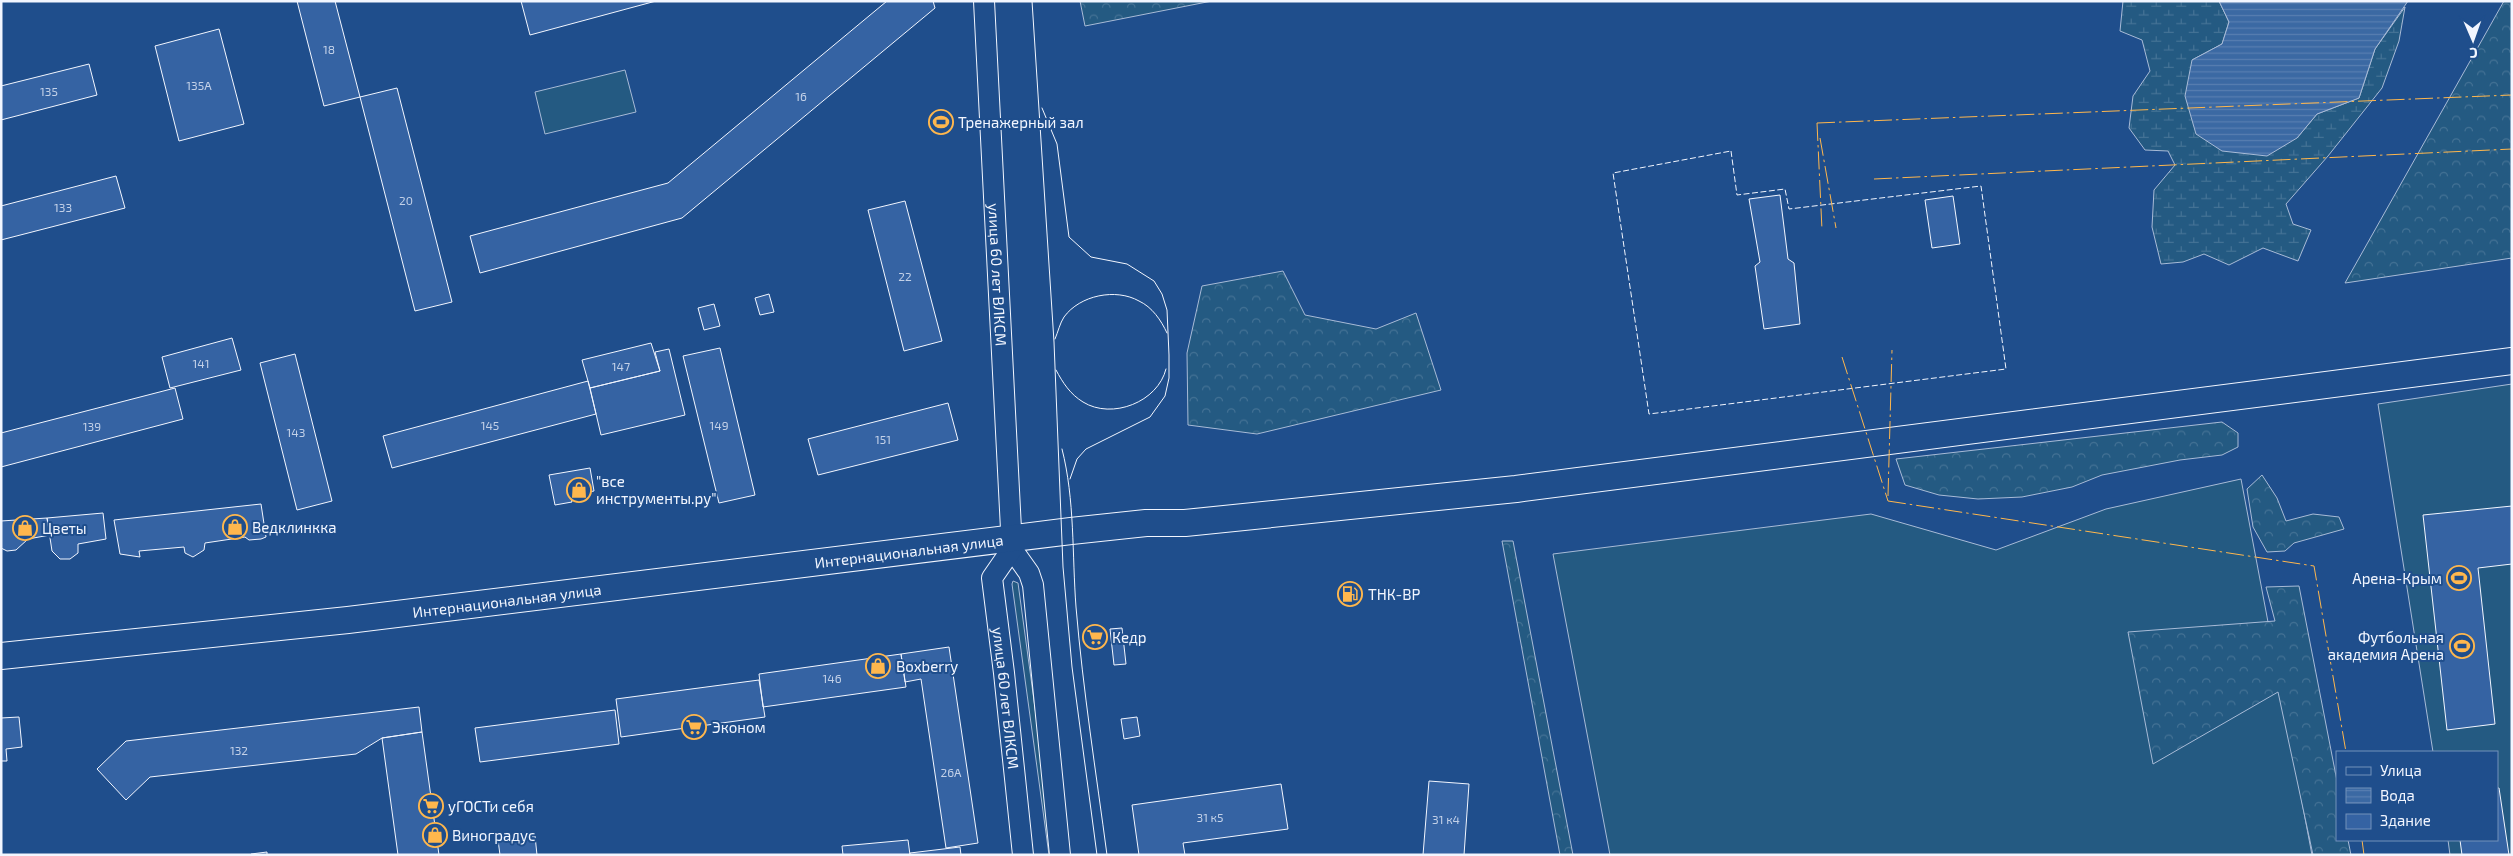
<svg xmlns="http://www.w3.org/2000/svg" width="2513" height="856" font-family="'Exo 2',sans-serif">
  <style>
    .grass { fill: #245a82; stroke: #a8bbd7 }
    .forest { fill: url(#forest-crowns); stroke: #a8bbd7 }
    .wetland { fill: url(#wetland-marsh); stroke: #a8bbd7 }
    .water { fill: url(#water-rules); stroke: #a8bbd7 }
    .building { fill: #3563a3; stroke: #f2f6ff }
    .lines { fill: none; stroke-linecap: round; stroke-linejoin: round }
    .minor-casing { stroke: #f2f6ff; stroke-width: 22 }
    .major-casing { stroke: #f2f6ff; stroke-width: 28 }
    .minor { stroke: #1f4e8c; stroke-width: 20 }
    .major { stroke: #1f4e8c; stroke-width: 26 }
    .tram { stroke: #f2f6ff; stroke-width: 1 }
    .fence { stroke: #f2f6ff; stroke-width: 1; stroke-dasharray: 6 2.5; stroke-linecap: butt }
    .power { stroke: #ffb74d; stroke-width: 1; stroke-dasharray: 18 4 2.5 4; stroke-linecap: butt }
    .labels { text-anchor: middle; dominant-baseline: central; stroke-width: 4; stroke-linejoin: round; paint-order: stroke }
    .number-label { font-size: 12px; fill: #c3d1e8 }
    .poi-label { font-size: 15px; fill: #f2f6ff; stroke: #1f4e8c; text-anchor: start }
    .street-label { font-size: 15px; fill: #f2f6ff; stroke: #1f4e8c }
  </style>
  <defs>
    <pattern id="forest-crowns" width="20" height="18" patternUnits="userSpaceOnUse" patternTransform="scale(1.25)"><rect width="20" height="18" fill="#245a82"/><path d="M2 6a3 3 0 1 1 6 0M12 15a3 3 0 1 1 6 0" fill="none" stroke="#447295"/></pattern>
    <pattern id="wetland-marsh" width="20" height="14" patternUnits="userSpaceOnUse" patternTransform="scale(1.25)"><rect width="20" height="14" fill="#245a82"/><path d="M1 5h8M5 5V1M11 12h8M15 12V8" fill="none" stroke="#447295"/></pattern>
    <pattern id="water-rules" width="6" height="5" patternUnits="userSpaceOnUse" patternTransform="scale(1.25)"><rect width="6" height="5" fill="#3b69a3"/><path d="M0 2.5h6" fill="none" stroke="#587fb1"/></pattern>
  </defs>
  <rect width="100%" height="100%" fill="#1f4e8c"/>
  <path class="grass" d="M625,70l11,42 -91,22 -10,-42z
    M2512,384v471h-62l-2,-15h49v-88h-64l-55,-348z
    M2241,479l71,376h-702l-57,-301 318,-40 125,36 110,-41z
    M1013,581l5,2 37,272h-6l-37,-271z"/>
  <path class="forest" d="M1080,1h132l-127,25z
    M2504,1h8v257l-167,25z
    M1283,271l22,44 71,14 40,-16 25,77 -184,44 -69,-9 -1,-72 15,-67z
    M2222,422l16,11v14l-16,8 -42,5 -78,15 -30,12 -50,10 -44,2 -39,-4 -34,-10 -9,-26z
    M2262,475l15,23 9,23 27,-7 26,3 5,12 -50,14 -9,8 -18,1 -14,-25 -6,-38z
    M1502,541h11l60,314h-13z
    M2299,586l38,195v59h11l3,15h-38l-35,-163 -125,72 -25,-132 147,-11 -9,-34z"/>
  <path class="wetland" d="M2123,1h96l10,21 -7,22 -30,16 105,78 20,-24 42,-16 16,-49 30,-42 -6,34 -17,47 -54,68 -42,48 7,20 18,6 -13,31 -35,-13 -34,17 -25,-11 -21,8 -22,2 -9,-37 2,-37 21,-25 -7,-14 -23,-1 -16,-22 4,-32 17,-25 -8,-31 -22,-9z"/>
  <path class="water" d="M2219,1h189l-33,48 -16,49 -42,16 -20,24 -30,18 -45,-5 -26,-17 -11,-38 7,-36 30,-16 7,-22z"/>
  <path class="building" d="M297,1h38l25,96 -36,9z
    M521,1h135l-126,34z
    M887,1h46l2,7 -253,210 -202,55 -10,-37 198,-53z
    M219,29l25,95 -65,17 -24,-95z
    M89,64l8,31 -96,25v-34z
    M397,88l55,214 -37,9 -55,-214z
    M116,176l9,32 -124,32v-34z
    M1780,195l8,64 6,4 6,61 -36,5 -9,-63 5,-4 -11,-63z
    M1953,196l7,48 -28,4 -7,-48z
    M905,201l37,140 -38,10 -36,-141z
    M769,294l5,18 -14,3 -5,-17z
    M714,304l6,22 -16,4 -6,-22z
    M232,338l9,32 -71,18 -8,-31z
    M651,343l9,28 -70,17 -8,-28z
    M720,348l35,147 -36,8 -36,-147z
    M669,349l16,66 -84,20 -11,-47 70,-17 -5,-19z
    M295,354l37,147 -35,9 -37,-147z
    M588,381l8,33 -204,54 -9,-32z
    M175,388l8,31 -182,48v-34z
    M948,403l10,37 -140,35 -10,-36z
    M590,468l4,23 -24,4 2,7 -17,3 -6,-30z
    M261,504l5,33 -5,2 -12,1 -4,-3 -40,6 -1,7 -11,7 -8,-4 -1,-6 -45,4 1,6 -20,-3 -6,-34z
    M2512,506v58l-34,4 17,156 -48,6 -24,-215z
    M103,513l3,26 -28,5v9l-8,6h-10l-8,-8 -5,-33z
    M47,518l3,17 -22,4 -12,11 -9,1 -6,-3v-27z
    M1122,628l4,36 -12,1 -4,-36z
    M949,647l29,196 -32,5 -25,-169 -16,3 -4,-28z
    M901,654l5,33 -143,20 -4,-33z
    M759,680l6,37 -144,20 -5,-38z
    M419,707l3,25 -40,6 -26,16 -206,23 -24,23 -29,-31 29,-28z
    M615,710l4,34 -139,18 -5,-34z
    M19,717l3,30 -16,2 1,12h-6v-43z
    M1137,717l3,19 -16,3 -3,-20z
    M422,732l17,123h-41l-16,-117z
    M1429,781l40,3 -5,71h-41z
    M1281,784l7,45 -105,14 2,12h-46l-7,-50z
    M2497,788h2l10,67h-47l-2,-15h37z
    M535,836l2,19h-37l-2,-15z
    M908,840l2,15h-67l-1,-9z
    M960,847l1,8h-51v-2z
    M267,852v3h-16v-1z"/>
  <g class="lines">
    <defs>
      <g id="minor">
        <path id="s1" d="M984,1l28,548 17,24 4,12 27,270"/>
        <path id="s2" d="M1012,549l-20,29 12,95 19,182"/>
      </g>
      <g id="major">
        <path id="s3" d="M1,656l347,-36 723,-89 75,-8h39l331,-34 996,-128"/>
      </g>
    </defs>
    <use href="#minor" class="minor-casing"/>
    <use href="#major" class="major-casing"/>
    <use href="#minor" class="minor"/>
    <use href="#major" class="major"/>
    <path class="tram" d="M1032,1l22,341 9,225 9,100 25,188
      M1042,108l15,36 12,93 22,20 36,7 27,17 8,13 5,16 2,45v23l-4,18 -15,21 -64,32 -9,10 -7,20
      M1055,339c3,-7 5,-16 9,-22 16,-22 52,-29 75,-16 13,6 22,19 28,32
      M1056,370c7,13 14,24 27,32 29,18 75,0 83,-33
      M1062,449c13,51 10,105 14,158 7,83 20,165 31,248"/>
    <path class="fence" d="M1731,151l6,44 48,-6 4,20 192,-23 25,183 -357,45 -36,-241z"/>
    <path class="power" d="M1817,123l695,-28
      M1817,123l5,107
      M1820,138l16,90
      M1874,179l638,-30
      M1842,357l46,144
      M1888,496l4,-146
      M1888,501l426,65 32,186
      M2362,840l2,15"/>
  </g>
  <defs>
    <symbol id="stadium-ring" viewBox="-11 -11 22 22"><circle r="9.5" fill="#1f4e8c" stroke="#ffb74d" stroke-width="1.5"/><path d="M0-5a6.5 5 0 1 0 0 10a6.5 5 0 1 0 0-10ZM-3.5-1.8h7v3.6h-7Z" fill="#ffb74d"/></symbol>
    <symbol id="shop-ring" viewBox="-11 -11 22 22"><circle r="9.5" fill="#1f4e8c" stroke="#ffb74d" stroke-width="1.5"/><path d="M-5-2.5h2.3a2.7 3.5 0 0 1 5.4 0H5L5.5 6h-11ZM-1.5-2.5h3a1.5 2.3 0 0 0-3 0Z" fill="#ffb74d"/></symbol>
    <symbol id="fuel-ring" viewBox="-11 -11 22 22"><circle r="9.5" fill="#1f4e8c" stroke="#ffb74d" stroke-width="1.5"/><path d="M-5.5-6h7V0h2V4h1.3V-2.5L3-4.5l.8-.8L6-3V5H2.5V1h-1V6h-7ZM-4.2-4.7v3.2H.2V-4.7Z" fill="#ffb74d"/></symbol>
    <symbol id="supermarket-ring" viewBox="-11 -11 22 22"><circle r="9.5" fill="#1f4e8c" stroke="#ffb74d" stroke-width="1.5"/><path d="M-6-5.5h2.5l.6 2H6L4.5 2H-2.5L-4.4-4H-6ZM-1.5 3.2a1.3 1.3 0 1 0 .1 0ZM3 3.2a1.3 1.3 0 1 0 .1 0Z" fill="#ffb74d"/></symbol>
  </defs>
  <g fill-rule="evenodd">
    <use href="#stadium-ring" x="927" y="108" width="28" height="28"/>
    <use href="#shop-ring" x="565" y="476" width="28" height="28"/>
    <use href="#shop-ring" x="221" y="513" width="28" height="28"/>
    <use href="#shop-ring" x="11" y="514" width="28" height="28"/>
    <use href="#stadium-ring" x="2445" y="564" width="28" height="28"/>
    <use href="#fuel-ring" x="1336" y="580" width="28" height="28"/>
    <use href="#supermarket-ring" x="1081" y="623" width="28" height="28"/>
    <use href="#stadium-ring" x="2448" y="632" width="28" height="28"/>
    <use href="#shop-ring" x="864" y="652" width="28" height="28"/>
    <use href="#supermarket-ring" x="680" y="713" width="28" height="28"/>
    <use href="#supermarket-ring" x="417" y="792" width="28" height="28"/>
    <use href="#shop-ring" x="421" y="821" width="28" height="28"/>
  </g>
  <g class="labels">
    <g class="number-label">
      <text x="329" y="49">18</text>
      <text x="199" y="85">135А</text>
      <text x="49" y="91">135</text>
      <text x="801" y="96">16</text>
      <text x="406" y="200">20</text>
      <text x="63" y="207">133</text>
      <text x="905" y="276">22</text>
      <text x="201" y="363">141</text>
      <text x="621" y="366">147</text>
      <text x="490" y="425">145</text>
      <text x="719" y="425">149</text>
      <text x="92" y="426">139</text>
      <text x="296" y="432">143</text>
      <text x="883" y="439">151</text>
      <text x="832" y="678">146</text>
      <text x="239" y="750">132</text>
      <text x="951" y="772">26А</text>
      <text x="1210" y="817">31 к5</text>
      <text x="1446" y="819">31 к4</text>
    </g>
    <g class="poi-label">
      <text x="958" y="122">Тренажерный зал</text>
      <text x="596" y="481">"все<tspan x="596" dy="17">инструменты.ру"</tspan></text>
      <text x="252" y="527">Ведклинкка</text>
      <text x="42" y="528">Цветы</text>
      <text x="2442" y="578" text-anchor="end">Арена-Крым</text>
      <text x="1368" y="594">ТНК-ВР</text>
      <text x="1112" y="637">Кедр</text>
      <text x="2444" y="637" text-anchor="end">Футбольная<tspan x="2444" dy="17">академия Арена</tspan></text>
      <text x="896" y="666">Boxberry</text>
      <text x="712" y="727">Эконом</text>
      <text x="448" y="806">уГОСТи себя</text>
      <text x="452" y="835">Виноградус</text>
    </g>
    <g class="street-label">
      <text stroke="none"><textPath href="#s1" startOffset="274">улица 60 лет ВЛКСМ</textPath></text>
      <text stroke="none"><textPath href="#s3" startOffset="914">Интернациональная улица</textPath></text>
      <text stroke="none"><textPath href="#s3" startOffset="509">Интернациональная улица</textPath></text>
      <text stroke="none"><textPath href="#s2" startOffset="156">улица 60 лет ВЛКСМ</textPath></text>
    </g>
  </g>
  <rect width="2513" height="856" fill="none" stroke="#f2f6ff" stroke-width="5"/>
  <rect x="2336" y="751" width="162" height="90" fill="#1f4e8c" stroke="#7391ba"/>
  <rect x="2346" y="767" width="25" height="8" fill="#1f4e8c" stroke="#7391ba"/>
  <text x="2380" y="776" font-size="15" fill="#f2f6ff">Улица</text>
  <rect x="2346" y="788" width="25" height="15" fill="url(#water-rules)" stroke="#7391ba"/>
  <text x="2380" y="801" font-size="15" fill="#f2f6ff">Вода</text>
  <rect x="2346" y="814" width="25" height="15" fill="#3563a3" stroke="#7391ba"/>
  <text x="2380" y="826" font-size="15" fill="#f2f6ff">Здание</text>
  <g transform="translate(2473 40) rotate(178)" stroke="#1f4e8c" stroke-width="4" paint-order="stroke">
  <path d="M0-4L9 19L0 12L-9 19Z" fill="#f2f6ff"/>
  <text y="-8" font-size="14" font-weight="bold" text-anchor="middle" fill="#f2f6ff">С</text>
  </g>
</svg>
